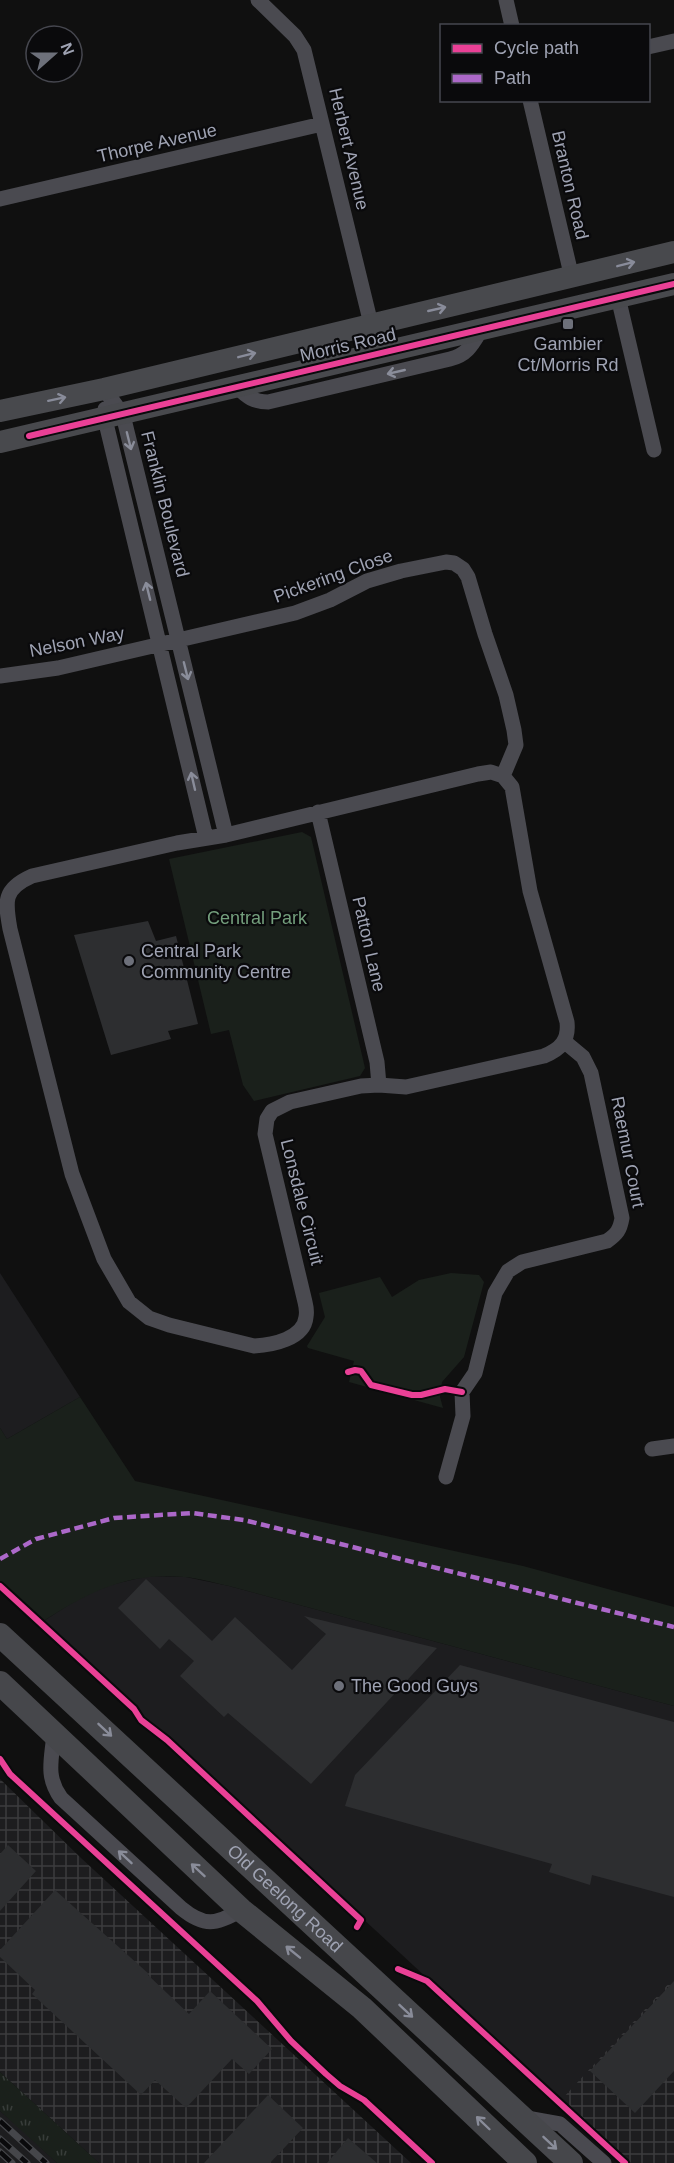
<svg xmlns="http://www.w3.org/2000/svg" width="674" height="2163" font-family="Helvetica,sans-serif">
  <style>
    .built { fill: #1d1d1f }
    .industrial { fill: url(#industrial-grid) }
    .grass { fill: url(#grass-tufts) }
    .park { fill: #1a201b }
    .building { fill: #2d2e30 }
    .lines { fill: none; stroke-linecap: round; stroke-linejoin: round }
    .street { stroke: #4a4a50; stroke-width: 15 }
    .secondary { stroke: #48494d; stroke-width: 22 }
    .primary { stroke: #46474b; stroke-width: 24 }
    .rail-casing { stroke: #45464a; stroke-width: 7 }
    .rail { stroke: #0a0a0c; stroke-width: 4.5; stroke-dasharray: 14; stroke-linecap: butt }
    .quiet { stroke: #ac68c9; stroke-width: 4.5; stroke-dasharray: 9 4.5; stroke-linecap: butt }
    .cycleway-casing { stroke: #0a0a0c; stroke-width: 10 }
    .cycleway { stroke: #ea4096; stroke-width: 6 }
    .oneway { stroke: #898c9a }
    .oneway2 { stroke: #8a8d9a }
    .oneway3 { stroke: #898c99 }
    .poi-dot { fill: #6d707a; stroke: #0a0a0c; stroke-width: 2 }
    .labels { text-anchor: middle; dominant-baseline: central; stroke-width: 4.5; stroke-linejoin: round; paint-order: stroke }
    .street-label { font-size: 18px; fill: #9fa3b3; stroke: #0a0a0c }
    .poi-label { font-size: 18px; fill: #9fa3b3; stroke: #0a0a0c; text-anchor: start }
    .park-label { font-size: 18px; fill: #749f7d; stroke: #0a0a0c }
  </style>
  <defs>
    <pattern id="industrial-grid" width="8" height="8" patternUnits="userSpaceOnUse" patternTransform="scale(1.5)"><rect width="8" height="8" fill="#1d1d1f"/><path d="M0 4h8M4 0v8" fill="none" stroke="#3b3b3d"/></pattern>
    <pattern id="grass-tufts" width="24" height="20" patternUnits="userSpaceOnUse" patternTransform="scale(1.5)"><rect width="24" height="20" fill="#1a201b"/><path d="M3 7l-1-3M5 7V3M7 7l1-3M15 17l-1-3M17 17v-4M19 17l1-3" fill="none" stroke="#383d3a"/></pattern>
  </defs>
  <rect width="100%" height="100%" fill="#101010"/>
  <path class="built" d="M0,1273l80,124 -73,42 -7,-11z
    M148,1576l38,1 43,9 445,120v457h-43l-68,-64 -3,2 -518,-479 36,-23 28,-13z
    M0,2111l23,20 34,32h-57z"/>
  <path class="industrial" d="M0,1779l81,79 330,305h-312l-99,-91z
    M674,1978v185h-43l-69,-64z"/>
  <path class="grass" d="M0,2072l99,91h-42l-57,-52z"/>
  <path class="park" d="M302,832l9,5 54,231 -5,8 -106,25 -11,-16 -14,-55 -18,4 -42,-175z
    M451,1273l28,2 5,7 -20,75 -22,25 -2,15 3,11 -94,-26 5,-21 -46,-13 -1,-2 18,-29 -6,-24 61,-16 12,20 27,-17z
    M80,1397l55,84 388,85 151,41v99l-445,-120c-15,-3 -30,-8 -45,-9 -58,-5 -95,15 -142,45l-42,-38v-156l7,11z"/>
  <path class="building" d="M148,921l8,20 20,-5 22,88 -30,7 3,8 -60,16 -37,-120z
    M146,1579l66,62 23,-24 57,53 34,-36 -22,-18 133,32 -126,136 -83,-71 -4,4 -44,-41 14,-15 -25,-22 -9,10 -42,-41z
    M460,1665l214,57v175l-82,-22 -2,10 -41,-13 3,-8 -207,-58 10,-31z
    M8,1845l28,26 -36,40v-57z
    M55,1890l94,84 -1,1 41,39 21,-23 62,58 -23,25 -17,-15 -46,49 -31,-28 -14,15 -109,-101 3,-4 -35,-33v-7z
    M674,1981v90l-39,42 -45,-42z
    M268,2095l35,33 -33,35h-66z
    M348,2138l29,25h-50z"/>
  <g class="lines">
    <path class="street" d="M258,0l37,36 9,14 67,274
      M506,0l6,26
      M648,47l26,-6
      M530,100l42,178
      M0,199l322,-75
      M618,297l36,153
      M237,387c10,10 17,15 31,15l182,-43c17,-4 22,-14 31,-29
      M104,389l19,26 103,420
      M105,409v10l101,419
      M0,676l58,-8 237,-55 35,-13 37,-19 34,-10 45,-9 8,1 9,6 5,8 17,57 21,61 8,35 2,15 -13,31
      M491,772l12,4 9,11 18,104 37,131c2,18 -6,27 -23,34l-138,31 -27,-2 -18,1 -71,16 -18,9 -5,8 -2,15 40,168c1,4 2,10 1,15 -2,22 -34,28 -52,29l-85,-21 -20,-7 -20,-16 -25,-43 -32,-85 -62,-245c-5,-28 -7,-40 22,-53l145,-33 49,-8 252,-61z
      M318,812l59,250 2,23
      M652,1449l22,-3
      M446,1477l17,-61 -1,-24 13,-19 20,-80 13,-22 14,-9 85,-21c10,-7 13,-11 15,-23l-31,-145 -8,-16 -18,-15
      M54,1733c-2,26 -9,43 7,65l120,110c23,19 35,17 60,2
      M521,2117l39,7 44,39"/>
    <path class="secondary" d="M0,411l104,-22 570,-137
      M0,442l674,-158"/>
    <g class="primary">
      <path id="s1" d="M0,1635l571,528"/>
      <path d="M0,1683l241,227 121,98 163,155"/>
    </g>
    <defs>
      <path id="rail" d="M0,2121l46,42
        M0,2139l27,24
        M0,2152l12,11"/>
    </defs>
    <use href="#rail" class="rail-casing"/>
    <use href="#rail" class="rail"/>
    <path class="quiet" d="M0,1559l36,-20 78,-21 78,-5 52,7 430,107"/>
    <defs>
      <path id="cycleway" d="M29,436l645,-152
        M348,1372l7,-2 6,1 10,14 41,10h9l24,-6 17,3
        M0,1586l134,123 7,11 26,20 194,180 -4,7
        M0,1759l10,15 247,227 34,40 35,33 14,12 24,14 68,63
        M398,1969l29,12 198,182"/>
    </defs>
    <use href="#cycleway" class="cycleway-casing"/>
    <use href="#cycleway" class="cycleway"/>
  </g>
  <defs><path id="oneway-shaft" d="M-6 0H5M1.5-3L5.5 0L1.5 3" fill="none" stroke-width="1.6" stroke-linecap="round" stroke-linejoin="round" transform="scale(1.5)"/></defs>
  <g class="oneway">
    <use href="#oneway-shaft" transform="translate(626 264) rotate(-14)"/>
    <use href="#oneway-shaft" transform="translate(437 309) rotate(-13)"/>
    <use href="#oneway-shaft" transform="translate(247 355) rotate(-14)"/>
    <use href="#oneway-shaft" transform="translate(57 399) rotate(-12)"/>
  </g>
  <g class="oneway2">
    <use href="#oneway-shaft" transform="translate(396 372) rotate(167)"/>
    <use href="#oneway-shaft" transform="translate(129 441) rotate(76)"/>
    <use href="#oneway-shaft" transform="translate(148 591) rotate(-104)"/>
    <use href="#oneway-shaft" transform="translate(186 671) rotate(76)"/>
    <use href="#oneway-shaft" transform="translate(193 781) rotate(-103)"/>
    <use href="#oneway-shaft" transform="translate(125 1857) rotate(-137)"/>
  </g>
  <g class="oneway3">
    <use href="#oneway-shaft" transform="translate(105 1730) rotate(43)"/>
    <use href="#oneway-shaft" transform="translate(198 1870) rotate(-137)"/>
    <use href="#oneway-shaft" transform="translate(293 1952) rotate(-141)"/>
    <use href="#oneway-shaft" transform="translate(406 2011) rotate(43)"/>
    <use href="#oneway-shaft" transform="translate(483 2123) rotate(-136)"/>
    <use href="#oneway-shaft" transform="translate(550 2143) rotate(43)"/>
  </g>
  <g class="poi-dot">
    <rect x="562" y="318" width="12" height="12" rx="3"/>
    <circle cx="129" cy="961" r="6"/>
    <circle cx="339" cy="1686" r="6"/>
  </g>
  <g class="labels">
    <g class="street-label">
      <text transform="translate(157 143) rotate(-13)">Thorpe Avenue</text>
      <text transform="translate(349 149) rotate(77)">Herbert Avenue</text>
      <text transform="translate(570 185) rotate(77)">Branton Road</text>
      <text transform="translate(348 345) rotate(-13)">Morris Road</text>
      <text transform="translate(165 504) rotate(76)">Franklin Boulevard</text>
      <text transform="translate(333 576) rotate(-20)">Pickering Close</text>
      <text transform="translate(77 642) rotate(-11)">Nelson Way</text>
      <text transform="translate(369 944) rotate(77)">Patton Lane</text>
      <text transform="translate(628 1152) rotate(79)">Raemur Court</text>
      <text transform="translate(302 1202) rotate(76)">Lonsdale Circuit</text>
      <text stroke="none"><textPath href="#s1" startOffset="388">Old Geelong Road</textPath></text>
    </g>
    <g class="poi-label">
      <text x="568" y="344" text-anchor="middle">Gambier<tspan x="568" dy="21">Ct/Morris Rd</tspan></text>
      <text x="141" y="951">Central Park<tspan x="141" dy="21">Community Centre</tspan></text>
      <text x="351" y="1686">The Good Guys</text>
    </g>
    <g class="park-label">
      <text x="257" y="918">Central Park</text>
    </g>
  </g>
  <rect x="440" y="24" width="210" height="78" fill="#0a0a0c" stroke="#46474f" stroke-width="1.5"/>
  <rect x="452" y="44" width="30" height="9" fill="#ea4096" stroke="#46474f" stroke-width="1.5"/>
  <text x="494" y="54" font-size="18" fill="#9fa3b3">Cycle path</text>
  <rect x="452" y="74" width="30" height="9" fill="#ac68c9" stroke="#46474f" stroke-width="1.5"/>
  <text x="494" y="84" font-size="18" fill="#9fa3b3">Path</text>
  <g transform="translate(54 54) rotate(69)"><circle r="28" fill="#0a0a0c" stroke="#46474f" stroke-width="1.5"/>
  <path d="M0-4.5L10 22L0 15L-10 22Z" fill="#6d707a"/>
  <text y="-9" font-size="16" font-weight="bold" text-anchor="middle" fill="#9fa3b3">N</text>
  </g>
</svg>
